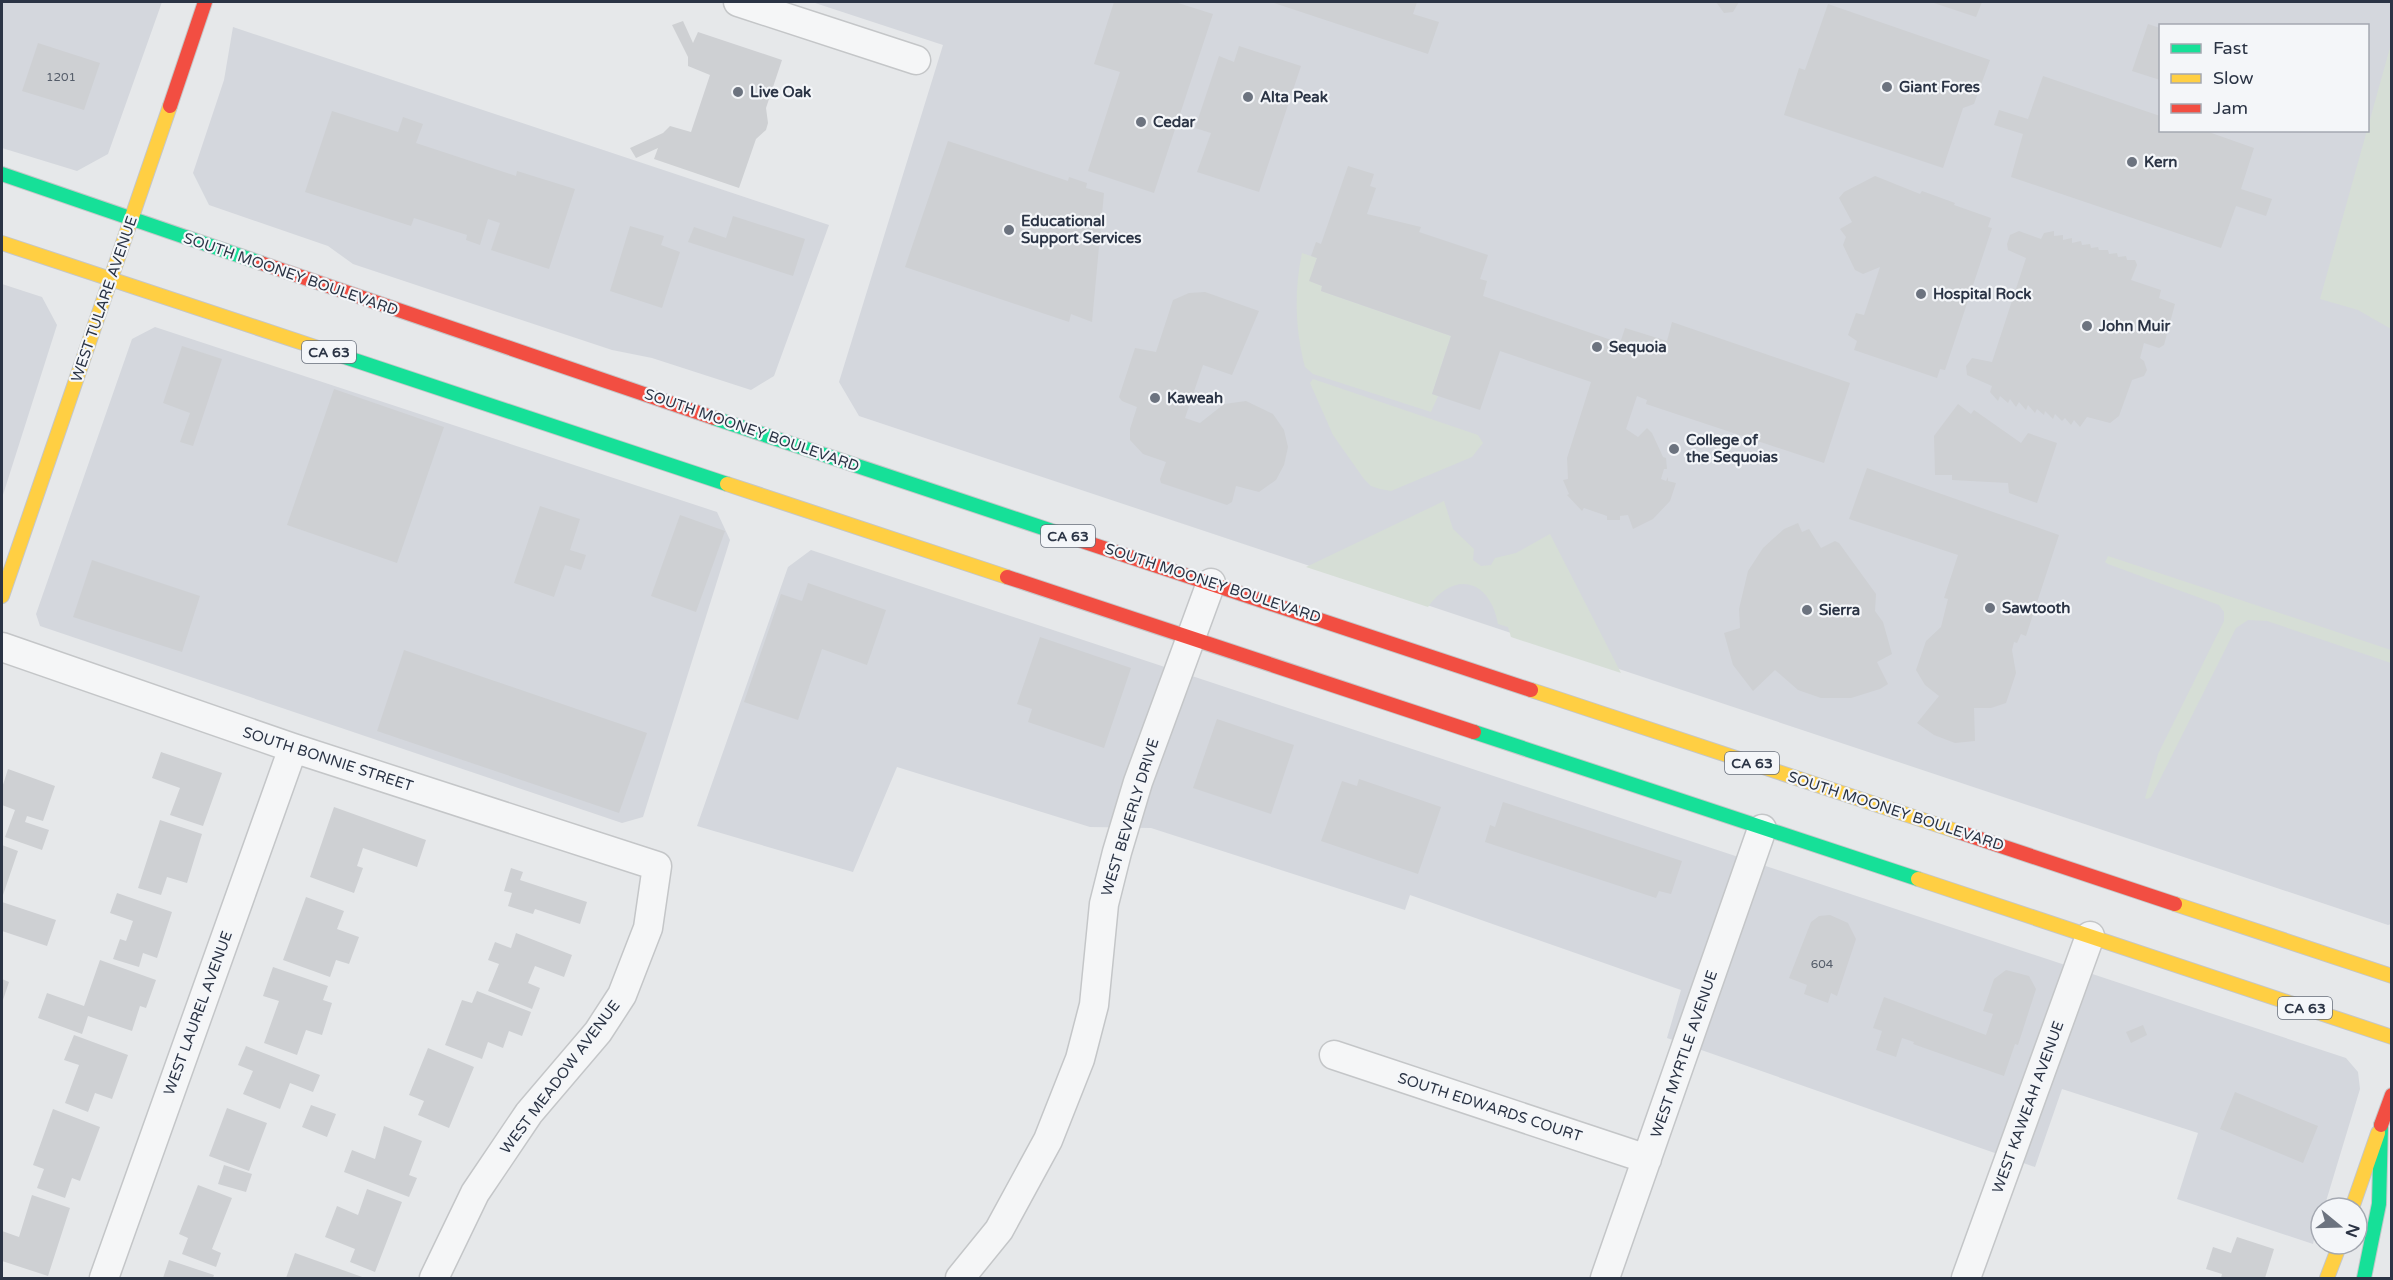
<svg xmlns="http://www.w3.org/2000/svg" width="2393" height="1280" font-family="'Varela Round',sans-serif">
  <style>
    .built { fill: #d4d7dd; fill-rule: evenodd }
    .green { fill: #d6ded6 }
    .building { fill: #ced0d3 }
    .lines { fill: none; stroke-linecap: round; stroke-linejoin: round }
    .street-casing { stroke: #c4c6c8; stroke-width: 31 }
    .fast-casing { stroke: #c4c6c8; stroke-width: 16 }
    .slow-casing { stroke: #c4c6c8; stroke-width: 16 }
    .jam-casing { stroke: #c4c6c8; stroke-width: 16 }
    .street { stroke: #f5f6f7; stroke-width: 28 }
    .fast { stroke: #16e098; stroke-width: 14 }
    .slow { stroke: #ffcf43; stroke-width: 14 }
    .jam { stroke: #f24e42; stroke-width: 14 }
    .poi-dot { fill: #6c737f; stroke: #f4f6f9; stroke-width: 2 }
    .labels { text-anchor: middle; dominant-baseline: central; stroke-width: 4.5; stroke-linejoin: round; paint-order: stroke }
    .number-label { font-size: 12px; fill: #545c69 }
    .shield { fill: #f4f6f9; stroke: #676e7b; stroke-width: 1.5 }
    .shield-label { font-size: 14px; font-weight: bold; fill: #2b3445 }
    .poi-label { font-size: 15px; font-weight: bold; fill: #2b3445; stroke: #f4f6f9; text-anchor: start }
    .street-label { font-size: 15px; fill: #2b3445; stroke: #f4f6f9 }
  </style>
  <rect width="100%" height="100%" fill="#e6e8ea"/>
  <path class="built" d="M2,2h160l-54,152 -31,17 -75,-23z
    M812,2h1579v922l-3,1 -1529,-509 -20,-34 104,-337zM2160,26h208v104h-208z
    M233,27l596,198 -55,151 -23,14 -99,-32 -40,-8 -259,-86 -25,-18 -119,-41 -16,-32 31,-93z
    M2,284l40,13 15,28 -55,173z
    M155,327l562,185 13,28 -87,277 -21,6 -582,-197 -4,-12 96,-275z
    M811,550l1535,508 12,14 2,17 -36,119h-3l-8,36 -136,-45 21,-66 -136,-44 -27,78 -368,-129 14,-48 -271,-95 -5,15 -254,-82 -61,-1 -193,-60 -44,105 -156,-46 91,-259z"/>
  <path class="green" d="M2391,44v285l-33,-19 -38,-11z
    M1302,253l15,5 -7,23 12,5 -1,5 130,45 -19,58 6,2 -7,16 -118,-38 -8,-7c-10,-37 -11,-77 -3,-114z
    M1313,379l165,56 5,8 -11,14 -81,34 -11,-2 -9,-3 -7,-7 -31,-44 -23,-52z
    M1444,501l9,28 21,20 -1,11 8,6 10,-1 4,-7 21,-5 34,-19 71,139 -110,-36 -3,-10 -10,-3c-8,-45 -44,-54 -70,-17l-122,-40z
    M2108,556l283,94v13l-124,-42 -19,-1 -12,8 -85,169 -4,2 -2,-1 13,-44 66,-133v-9l-5,-7 -111,-41 -3,-2z"/>
  <path class="building" d="M1114,2h61l38,12 -59,179 -66,-22 32,-99 -26,-8z
    M1271,2h146l-4,12 26,8 -11,32z
    M1716,2h23l-6,10 -9,1z
    M1931,2h51l-6,15z
    M1828,4l162,56 -16,44 -11,4 -20,60 -159,-53 15,-47 6,2z
    M683,21l10,22 5,-11 84,28 -16,48 2,15 -2,7 -10,9 -17,49 -85,-29 4,-11 -22,10 -6,-10 33,-15 7,-7 21,6 19,-57 -22,-9v-9l-16,-32z
    M2148,24l12,4v52l-28,-9z
    M38,43l62,20 -16,47 -62,-19z
    M1239,46l62,20 -42,126 -62,-20 14,-39 -16,-5 24,-72 15,6z
    M2043,76l117,40v14h43l51,18 -13,41 31,10 -6,17 -30,-10 -15,42 -210,-71 12,-43 -29,-9 5,-15 29,9z
    M332,111l66,21 5,-15 20,7 -7,19 100,33 1,-5 58,18 -26,80 -58,-19 9,-27 -12,-4 -8,26 -14,-5 1,-5 -53,-17 -3,8 -106,-34z
    M948,141l120,40 1,-4 18,6 -1,5 18,5 -12,129 -21,-8 -2,8 -164,-55z
    M1348,166l26,8 -4,12 6,2 -9,26 54,13 -2,5 69,23 -8,24 7,2 -4,15 137,47 5,-15 42,13 5,-19 178,61 -26,80 -178,-59 1,-4 -10,-4 -11,33 12,8 9,-9 5,5 11,24 3,1 1,11h-3l-3,10 5,2 2,-4v4l8,2 -6,18 -17,18 -20,10 -5,-14 -8,1v4h-13v-4l-23,-8 -2,3 -15,-16 2,-1 -6,-14 5,-1 -1,-21 24,-76 -91,-31 -20,59 -48,-16 19,-58 -130,-45 1,-5 -13,-5 8,-23 -6,-2 5,-14 5,2z
    M1875,176l45,18 2,-3 33,12 -1,2 37,13 -3,9 4,1 -47,142 -5,-1 -3,9 -83,-28 3,-9 -9,-6 8,-22 8,2 16,-48 -17,7 -8,-4 -12,-25 3,-8 -6,-8 12,-7 -13,-24 5,-6z
    M733,216l72,23 -12,37 -105,-34 6,-15 32,11z
    M630,226l34,10 -3,9 19,7 -18,56 -52,-17z
    M2019,231l22,8 3,-6 10,-2v5l9,-1v5l9,-2v5l9,-2 1,4 8,-1 1,4 7,-1 1,3h9l1,4 8,-1 1,4 8,-1 1,4h8l2,5 -6,15 30,10 -2,8 16,6 -11,41 -5,3 -15,-5 -4,15 4,3 3,9 -3,6 -12,4 -13,36 -9,7 -23,-6 -7,10 -6,-7 -3,5 -6,-7 -3,3 -7,-7 -2,5 -8,-8 -1,4 -7,-6 -2,4 -7,-8 -2,5 -7,-8 -3,5 -6,-8 -2,4 -8,-7 -2,5 -8,-9 2,-6 -25,-11 -1,-9 6,-8 20,4 34,-104 -18,-8 -1,-6 3,-9z
    M1205,292l54,19 -27,64 -29,-10 -18,53 15,5 24,-19 22,-3 27,13 11,16 4,17 -4,18 -8,15 -17,12 -23,-6 -4,16 -5,3 -66,-22 -1,-4 6,-17 -23,-8 -13,-14v-11l7,-22 -15,-6 -3,-4 16,-49 21,4 17,-52 16,-7z
    M182,346l40,13 -29,87 -13,-4 10,-29 -27,-10z
    M334,389l110,38 -47,136 -110,-38z
    M1958,404l13,10 3,-4 47,33 7,-10 29,10 -20,60 -28,-10 -1,-10 -56,-3v-5h-17l-1,-39z
    M1867,468l192,67 -33,101 -5,-2 -4,9 -3,-1 -2,8 4,23 -10,30 -15,5h-17l1,33 -20,2 -21,-8 -17,-12 22,-27 -14,-11 -9,-15 10,-29 15,-14 7,-28 -4,-1 14,-43 -109,-36z
    M540,506l40,13 -10,31 16,5 -5,15 -16,-5 -11,32 -40,-14z
    M680,515l45,16 -29,81 -45,-16z
    M1798,523l4,9 7,-3 12,19 14,-7 4,2 37,51 -1,17 8,11 9,32 -15,8 11,22 -8,5 -29,9h-30l-23,-8 -23,-20 -22,21 -20,-26 -9,-32 16,-5 -1,-19 9,-38 15,-23 21,-19z
    M92,560l108,36 -18,56 -109,-35z
    M808,583l78,27 -19,55 -45,-16 -24,71 -54,-18 37,-108 21,7z
    M1040,637l91,31 -27,80 -76,-26 4,-13 -15,-5z
    M404,650l243,83 -28,80 -242,-82z
    M1217,719l77,26 -23,69 -78,-26z
    M161,752l61,21 -19,53 -33,-11 10,-27 -28,-10z
    M8,769l47,17 -12,35 -16,-5 -2,6 24,8 -7,20 -37,-13 10,-27 -13,-5v-17z
    M1359,779l82,28 -23,67 -97,-33 21,-60 15,5z
    M1503,802l179,59 -11,33 -12,-3 -3,7 -171,-56 5,-17 5,2z
    M334,807l92,33 -9,27 -54,-19 -6,18 6,2 -9,25 -44,-16z
    M160,820l42,14 -15,49 -20,-6 -6,18 -23,-7z
    M2,845l16,6 -16,47z
    M511,868l12,4 -3,8 67,22 -7,22 -45,-15 -2,5 -25,-8 4,-13 -8,-2z
    M117,893l55,19 -15,46 -14,-5 -4,14 -26,-8 7,-20 6,2 7,-20 -23,-8z
    M306,897l38,14 -7,18 22,8 -10,27 -13,-4 -6,17 -47,-17z
    M2,902l54,18 -9,26 -45,-15z
    M1830,915l18,8 8,16 -19,57 -6,-3 -3,10 -24,-9 3,-9 -18,-7 22,-56 8,-6z
    M516,933l56,22 -8,22 -29,-11 -7,17 12,5 -8,21 -44,-18 11,-27 -11,-4 7,-18 16,6z
    M100,960l56,20 -10,28 -6,-2 -8,25 -44,-15 -6,18 -44,-16 9,-25 37,13z
    M273,967l55,19 -5,14 9,3 -10,32 -16,-5 -9,25 -33,-12 15,-42 -16,-5z
    M2006,970l23,6 7,13 -18,56 -3,-1 -11,32 -91,-32 1,-2 -12,-4 -6,19 -20,-7 6,-19 -9,-3 11,-31 102,38 7,-21 -10,-3 11,-32z
    M2,979l7,3 -7,21z
    M477,991l54,21 -9,24 -13,-5 -6,17 -15,-6 -6,17 -37,-14 17,-45 10,3z
    M2143,1025l4,10 -16,8 -5,-11z
    M74,1035l54,20 -16,44 -17,-6 -7,19 -23,-9 14,-38 -15,-5z
    M246,1046l74,29 -7,17 -23,-9 -10,26 -37,-15 10,-23 -15,-6z
    M428,1048l46,19 -25,61 -31,-13 6,-14 -15,-6z
    M2235,1092l83,34 -15,37 -83,-34z
    M311,1105l25,9 -9,23 -25,-10z
    M227,1108l40,15 -18,48 -40,-15z
    M53,1109l47,18 -20,54 -8,-3 -7,20 -28,-10 7,-19 -11,-4z
    M384,1126l38,15 -13,34 8,3 -8,19 -65,-25 8,-22 23,9z
    M224,1165l28,9 -6,18 -28,-8z
    M198,1185l34,13 -20,51 9,4 -5,14 -34,-13 6,-16 -9,-4z
    M367,1189l35,13 -27,70 -25,-10 5,-13 -30,-12 12,-31 21,9z
    M32,1195l38,13 -22,68 -46,-15v-30l17,6z
    M2237,1237l37,12 -9,29h-44l1,-4 -16,-5 7,-22 18,6z
    M295,1253l70,25h-79z
    M169,1260l45,15 -1,3h-50z"/>
  <g class="lines">
    <defs>
      <path id="street" d="M738,2l178,58
        M2,647l291,101 364,118 -9,62 -26,67 -24,37 -69,81 -54,80 -41,85
        M1334,1055l313,104
        M104,1278l189,-530
        M960,1278l39,-48 49,-90 32,-81 14,-54 10,-101 13,-52 21,-70 73,-199
        M1605,1278l157,-449
        M1966,1278l124,-342"/>
      <path id="fast" d="M2,174l259,89
        M330,352l397,132
        M714,418l341,114
        M1474,732l444,147
        M2364,1278l15,-74 2,-79"/>
      <path id="slow" d="M2,243l328,109
        M727,484l280,93
        M2,596l168,-490
        M1531,690l428,142
        M1918,879l474,158
        M2175,904l217,72
        M2352,1208l26,-75
        M2327,1278l13,-34"/>
      <path id="jam" d="M170,106l35,-104
        M261,263l453,155
        M1055,532l476,158
        M1007,577l467,155
        M1959,832l216,72
        M2381,1125l11,-30"/>
    </defs>
    <use href="#street" class="street-casing"/>
    <use href="#fast" class="fast-casing"/>
    <use href="#slow" class="slow-casing"/>
    <use href="#jam" class="jam-casing"/>
    <use href="#street" class="street"/>
    <use href="#fast" class="fast"/>
    <use href="#slow" class="slow"/>
    <use href="#jam" class="jam"/>
  </g>
  <g class="poi-dot">
    <circle cx="1887" cy="87" r="6"/>
    <circle cx="738" cy="92" r="6"/>
    <circle cx="1248" cy="97" r="6"/>
    <circle cx="1141" cy="122" r="6"/>
    <circle cx="2132" cy="162" r="6"/>
    <circle cx="1009" cy="230" r="6"/>
    <circle cx="1921" cy="294" r="6"/>
    <circle cx="2087" cy="326" r="6"/>
    <circle cx="1597" cy="347" r="6"/>
    <circle cx="1155" cy="398" r="6"/>
    <circle cx="1674" cy="449" r="6"/>
    <circle cx="1990" cy="608" r="6"/>
    <circle cx="1807" cy="610" r="6"/>
  </g>
  <g class="labels">
    <g class="number-label">
      <text x="61" y="77">1201</text>
      <text x="1822" y="964">604</text>
    </g>
    <g class="shield">
      <rect x="302" y="341" width="54" height="22" rx="4.5"/>
      <rect x="1041" y="525" width="54" height="22" rx="4.5"/>
      <rect x="1725" y="752" width="54" height="22" rx="4.5"/>
      <rect x="2278" y="997" width="54" height="22" rx="4.5"/>
    </g>
    <g class="shield-label">
      <text x="329" y="352">CA 63</text>
      <text x="1068" y="536">CA 63</text>
      <text x="1752" y="763">CA 63</text>
      <text x="2305" y="1008">CA 63</text>
    </g>
    <g class="poi-label">
      <text x="1899" y="87">Giant Fores</text>
      <text x="750" y="92">Live Oak</text>
      <text x="1260" y="97">Alta Peak</text>
      <text x="1153" y="122">Cedar</text>
      <text x="2144" y="162">Kern</text>
      <text x="1021" y="221">Educational<tspan x="1021" dy="17">Support Services</tspan></text>
      <text x="1933" y="294">Hospital Rock</text>
      <text x="2099" y="326">John Muir</text>
      <text x="1609" y="347">Sequoia</text>
      <text x="1167" y="398">Kaweah</text>
      <text x="1686" y="440">College of<tspan x="1686" dy="17">the Sequoias</tspan></text>
      <text x="2002" y="608">Sawtooth</text>
      <text x="1819" y="610">Sierra</text>
    </g>
    <g class="street-label">
      <text transform="translate(291 274) rotate(19)">SOUTH MOONEY BOULEVARD</text>
      <text transform="translate(104 299) rotate(-71)">WEST TULARE AVENUE</text>
      <text transform="translate(752 430) rotate(19)">SOUTH MOONEY BOULEVARD</text>
      <text transform="translate(1213 583) rotate(18)">SOUTH MOONEY BOULEVARD</text>
      <text transform="translate(328 759) rotate(18)">SOUTH BONNIE STREET</text>
      <text transform="translate(1896 811) rotate(18)">SOUTH MOONEY BOULEVARD</text>
      <text transform="translate(1130 817) rotate(-73)">WEST BEVERLY DRIVE</text>
      <text transform="translate(198 1013) rotate(-70)">WEST LAUREL AVENUE</text>
      <text transform="translate(1684 1054) rotate(-71)">WEST MYRTLE AVENUE</text>
      <text transform="translate(560 1077) rotate(-53)">WEST MEADOW AVENUE</text>
      <text transform="translate(1490 1107) rotate(18)">SOUTH EDWARDS COURT</text>
      <text transform="translate(2028 1107) rotate(-70)">WEST KAWEAH AVENUE</text>
    </g>
  </g>
  <rect width="2393" height="1280" fill="none" stroke="#2b3445" stroke-width="6"/>
  <rect x="2159" y="24" width="210" height="108" fill="#f4f6f9" stroke="#a4a8b1" stroke-width="1.5"/>
  <rect x="2171" y="44" width="30" height="9" fill="#16e098" stroke="#a4a8b1" stroke-width="1.5"/>
  <text x="2213" y="54" font-size="18" fill="#2b3445">Fast</text>
  <rect x="2171" y="74" width="30" height="9" fill="#ffcf43" stroke="#a4a8b1" stroke-width="1.5"/>
  <text x="2213" y="84" font-size="18" fill="#2b3445">Slow</text>
  <rect x="2171" y="104" width="30" height="9" fill="#f24e42" stroke="#a4a8b1" stroke-width="1.5"/>
  <text x="2213" y="114" font-size="18" fill="#2b3445">Jam</text>
  <g transform="translate(2339 1226) rotate(109)"><circle r="28" fill="#f4f6f9" stroke="#a4a8b1" stroke-width="1.5"/>
  <path d="M0-4.5L10 22L0 15L-10 22Z" fill="#6c737f"/>
  <text y="-9" font-size="16" font-weight="bold" text-anchor="middle" fill="#2b3445">N</text>
  </g>
</svg>
